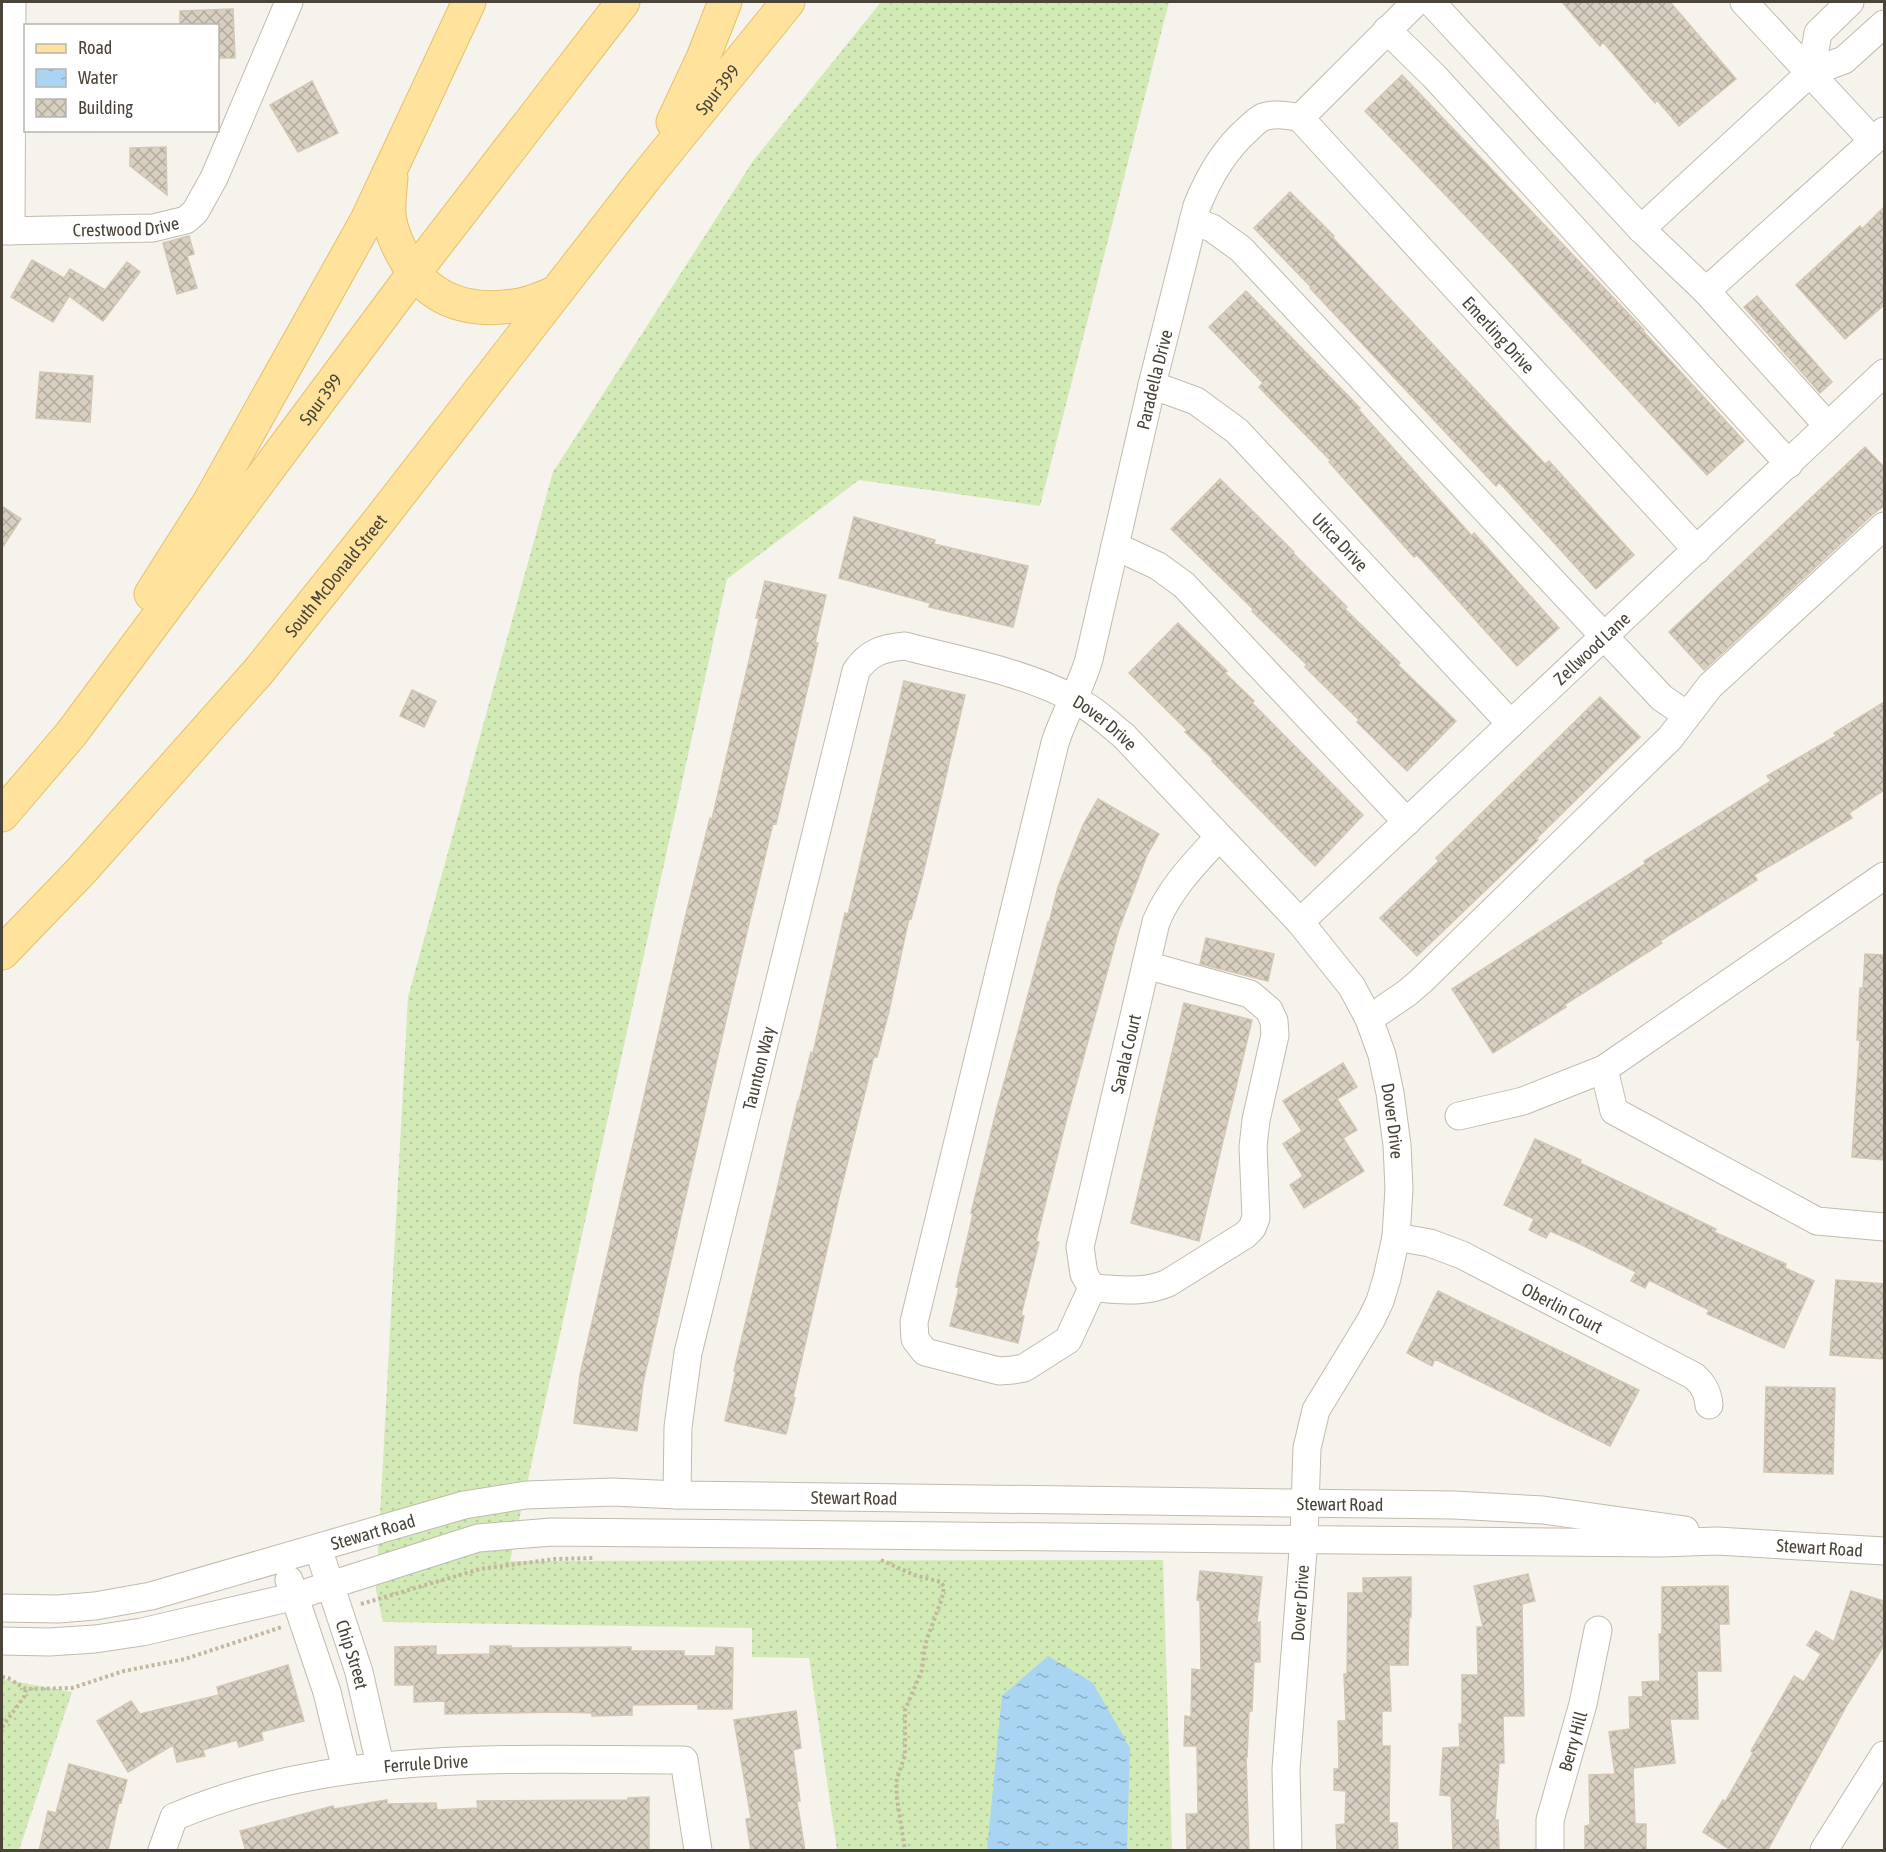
<svg xmlns="http://www.w3.org/2000/svg" width="1886" height="1852" font-family="'Asap Condensed',sans-serif">
  <style>
    .grass { fill: url(#grass-dots) }
    .water { fill: url(#water-ripples) }
    .building { fill: url(#building-cross-hatch); stroke: #d3c7b4; stroke-width: 1.5 }
    .lines { fill: none; stroke-linecap: round; stroke-linejoin: round }
    .minor-casing { stroke: #c2bbae; stroke-width: 29 }
    .major-casing { stroke: #e6c16a; stroke-width: 35 }
    .path { stroke: #c4b79f; stroke-width: 4; stroke-dasharray: 3 3; stroke-linecap: butt }
    .minor { stroke: #fff; stroke-width: 27 }
    .major { stroke: #ffe39c; stroke-width: 33 }
    .labels { text-anchor: middle; dominant-baseline: central; stroke-width: 5; stroke-linejoin: round; paint-order: stroke }
    .street-label { font-size: 18px; fill: #4b4439; stroke: #fff }
  </style>
  <defs>
    <pattern id="grass-dots" width="8" height="8" patternUnits="userSpaceOnUse" patternTransform="scale(1.5)"><rect width="8" height="8" fill="#d2eab5"/><path d="M2 2h.1M6 6h.1" fill="none" stroke="#b6ca9c" stroke-width="1.8" stroke-linecap="round"/></pattern>
    <pattern id="water-ripples" width="26" height="14" patternUnits="userSpaceOnUse" patternTransform="scale(1.5)"><rect width="26" height="14" fill="#a9d4f2"/><path d="M2 4q2-2 4 0t4 0M15 11q2-2 4 0t4 0" fill="none" stroke="#8caec5"/></pattern>
    <pattern id="building-cross-hatch" width="8" height="8" patternUnits="userSpaceOnUse" patternTransform="scale(1.5)"><rect width="8" height="8" fill="#d8cfc1"/><path d="M0 0l8 8M0 8l8-8" fill="none" stroke="#b1aa9e"/></pattern>
  </defs>
  <rect width="100%" height="100%" fill="#f6f3ec"/>
  <path class="grass" d="M881,2h288l-129,504 -181,-26 -132,99 -217,982 653,-1 9,290h-335l-28,-192 -57,-1v-29l-369,-6 -7,-32 32,-593 145,-525 200,-311z
    M2,1679l70,13 -53,158h-17z"/>
  <path class="water" d="M1048,1656l45,27 37,65 -3,102h-140l15,-154z"/>
  <path class="building" d="M1562,2h108l66,77 -57,47 -22,-26 -2,3 -52,-61 -3,4z
    M233,9l2,49h-17v-32h-38v-15z
    M1402,75l242,255 -1,1 101,110 -37,34 -199,-215 -143,-149z
    M312,81l26,52 -40,19 -28,-47z
    M166,147l1,48 -37,-29v-18z
    M1290,192l44,44 -1,2 212,226 4,-3 85,94 -38,34 -97,-107 -3,4 -186,-198 1,-1 -57,-59z
    M1884,207v98l-39,34 -49,-54 64,-59 2,3z
    M189,236l5,18 -7,2 10,32 -20,6 -14,-51z
    M32,260l32,18 6,-9 35,21 22,-28 13,10 -37,49 -34,-25 -16,26 -42,-25z
    M1246,291l114,117 -2,1 114,127 2,-3 85,95 -42,38 -100,-111 -3,2 -85,-95 2,-1 -72,-74 4,-4 -54,-56z
    M1757,296l75,86 -12,11 -76,-86z
    M40,372l53,4 -3,46 -54,-4z
    M1865,447l19,20v39l-11,8 -169,156 -35,-38z
    M1220,479l74,73 -1,1 54,54 -2,2 55,54 -2,2 58,56 -49,50 -50,-49 2,-2 -54,-53 2,-2 -55,-54 1,-2 -82,-80z
    M2,506l19,13 -19,29z
    M854,517l81,23 -1,4 94,22 -15,61 -84,-20 1,-4 -91,-25z
    M765,581l61,14 -11,48h3l-42,181 -3,-1 -44,184 -86,376 -6,48 -63,-8 6,-48 11,-48 96,-417 23,-92 2,1 47,-201h-3z
    M1178,623l49,48 -2,2 29,28 -2,2 111,112 -48,51 -103,-105 2,-1 -29,-28 2,-2 -58,-57z
    M904,681l61,14 -42,179 -12,45 -2,-1 -20,93 -12,46 -3,-1 -35,141 -46,200 2,1 -9,36 -61,-13 11,-50h-2l64,-270h1l12,-49 2,1 32,-140 3,1z
    M412,690l24,11 -12,26 -24,-11z
    M1600,697l40,40 -104,102 2,1 -121,116 -37,-38 59,-57 -3,-3z
    M1884,702v88l-35,23 3,5 -98,57 3,5 -97,61 2,2 -98,62 2,2 -73,46 -41,-64 193,-125 -1,-3 127,-80 -4,-5 69,-40 -2,-3z
    M1098,799l61,35 -12,21 -28,74 -52,188 -31,124 3,1 -18,73 3,1 -6,27 -68,-17 9,-38 -3,-1 17,-73 -2,-1 25,-101 52,-190 1,1 9,-36 25,-62z
    M1206,938l68,16 -6,27 -68,-17z
    M1865,954l19,1v205l-32,-3 8,-117h-3l3,-52h3z
    M1184,1003l68,17 -53,221 -68,-18z
    M1343,1063l14,24 -20,12 20,31 -14,8 21,33 -60,37 -14,-23 13,-9 -20,-32 19,-13 -19,-30z
    M1535,1139l46,21 -1,3 136,66 -2,3 72,32 -1,4 29,13 -30,67 -77,-34 2,-4 -60,-30 -4,8 -14,-7 5,-9 -56,-28 -30,-13 -4,7 -17,-8 5,-11 -30,-14z
    M1836,1280l48,4v75l-54,-4z
    M1438,1291l201,99 -29,56 -175,-87 -3,7 -25,-13z
    M1766,1387l69,1 -2,86 -69,-2z
    M1200,1571l62,6 -5,46 3,-1v40h-6l-2,49h-3l-2,46h-1l3,94h-62l-1,-37h12l-1,-68h-13l1,-30 6,1 1,-48 9,1 -1,-69 -3,-1z
    M1528,1574l7,27 -13,3 2,112h-21l1,47h-5l-4,57h3l1,31h-46l-2,-55 -11,-1 3,-47 17,-1 -1,-23h3v-49h16l-1,-48h6l-9,-41z
    M1411,1577v40h-2l-1,48h-19l2,46h-9v35h8l-1,77h8l1,28h-61l-1,-26 9,-1 1,-33 -12,-1v-21h5l-1,-48h8l-2,-47h3l1,-81h15v-15z
    M1728,1586l1,38h-10l2,47h-24l1,48h-28l5,44 -42,5 2,56h11v27h-61v-25l5,-1 -1,-50 26,-1 -6,-42 21,-3 -1,-32h14l-1,-15 18,-1 -1,-47h3v-47z
    M1851,1591l33,10v41l-1,5 -36,58 -80,146h-35l-29,-19 20,-32 2,2 28,-49 -2,-2 43,-75 10,6 17,-28 -14,-9 9,-14 18,11z
    M436,1646v9l54,-1v-8h21v2l120,-1v4h53v5h31l1,-9 17,1 -1,61h-34v-5l-66,1v10l-40,1v-3l-32,-1 -115,2v-13l-31,1v-17h-19v-38z
    M288,1665l16,56 -43,11 2,8 -24,7 -2,-7 -34,10 2,6 -28,6 -4,-17 -45,27 -31,-51 34,-20 9,13 79,-19 -2,-8z
    M796,1711l5,37 -8,2 7,51h-3l8,50h-54l-5,-32 5,-1 -17,-98z
    M69,1764l58,16 -6,23 -2,-1 -11,49h-69l9,-40 8,2z
    M649,1797v54h-403l-6,-20 93,-25 1,3 53,-9v4l49,-1 1,7 41,-2 -1,-7 151,-1v-2z"/>
  <g class="lines">
    <defs>
      <g id="minor">
        <path d="M1431,2l210,227 65,62 122,135"/>
        <path d="M1744,2l129,139"/>
        <path d="M1387,30l47,46 355,388"/>
        <path d="M1811,72l7,-39 32,-31"/>
        <path id="s1" d="M1300,118l397,432"/>
        <path d="M1300,118l116,-116"/>
        <path d="M1193,221l19,7 29,21 421,449 25,17"/>
        <path d="M1641,229l170,-157 33,-12 40,-36"/>
        <path id="s2" d="M2,231l151,-3 33,-8 9,-8 19,-34 75,-176"/>
        <path d="M11,231l1,-229"/>
        <path d="M1706,291l178,-160"/>
        <path id="s3" d="M1152,385l44,16 41,30 274,293"/>
        <path d="M1115,546l43,20 26,19 223,237"/>
        <path id="s4" d="M1300,922l584,-549"/>
        <path d="M1369,1019l38,-26 14,-12 249,-243 40,-52 174,-160"/>
        <path d="M1604,1069l10,42 203,110 67,6"/>
        <path d="M1459,1116l64,-15 81,-32 280,-193"/>
        <path id="s5" d="M1396,1237l34,6 32,12 232,121c10,9 14,17 15,29"/>
        <path id="s6" d="M1092,1288l-24,52 -44,28 -11,2 -14,1 -74,-19 -10,-13 -1,-17 141,-579c9,-29 26,-55 34,-84l63,-274 45,-179c12,-30 27,-56 51,-77 5,-5 9,-9 15,-12 12,-4 25,-2 37,1"/>
        <path d="M1092,1288c27,1 51,6 76,-5l77,-48 7,-7 4,-10 -3,-71 3,-27 19,-85 -1,-14 -5,-11 -19,-16 -104,-29"/>
        <path id="s7" d="M1092,1288l-8,-14 -4,-27 76,-325c14,-34 39,-59 63,-85"/>
        <path id="s8" d="M677,1495l1,-68 10,-74 168,-682c13,-19 27,-23 49,-25 56,15 116,25 167,52 19,9 35,24 52,38l176,186 52,65 17,32 13,36 8,38 7,52 2,44 -3,48 -9,41 -7,23 -9,19 -55,90 -9,38 -3,90 -18,231 2,81"/>
        <path id="s9" d="M318,1548l41,124 21,93"/>
        <path d="M289,1580l38,112 19,78"/>
        <path id="s10" d="M2,1608l56,1 37,-3 56,-10 313,-91 62,-10 87,-3 64,3 777,10 89,5 142,20"/>
        <path id="s11" d="M2,1641l47,1 46,-3 47,-7 154,-36 182,-58 74,-6 1108,11 57,-2 167,10"/>
        <path id="s12" d="M162,1850l12,-33c162,-69 338,-57 510,-57l14,90"/>
        <path id="s13" d="M1550,1850v-30l33,-116 15,-74"/>
        <path d="M1824,1850l60,-95"/>
      </g>
      <g id="major">
        <path d="M673,122l30,-64 22,-56"/>
        <path d="M391,178c-1,12 -3,25 -2,37 2,18 9,32 18,47 26,42 67,51 113,43 12,-2 24,-8 35,-12"/>
        <path d="M151,594l59,-93 157,-281 102,-218"/>
        <path id="s14" d="M2,815l69,-81 343,-461 209,-271"/>
        <path id="s15" d="M2,953l80,-83 176,-198 120,-150 267,-344 143,-176"/>
      </g>
    </defs>
    <use href="#minor" class="minor-casing"/>
    <use href="#major" class="major-casing"/>
    <path class="path" d="M881,1560l33,15 27,7 3,5 -2,11 -17,47 -3,25 -17,40v45l-9,27 1,17 8,51
      M361,1604l119,-35 75,-10 39,-1
      M2,1677l6,1 18,11 46,-1 52,-17 61,-12 97,-32
      M2,1727l22,-30 2,-8"/>
    <use href="#minor" class="minor"/>
    <use href="#major" class="major"/>
  </g>
  <g class="labels">
    <g class="street-label">
      <text stroke="none"><textPath href="#s15" startOffset="1122">Spur 399</textPath></text>
      <text stroke="none"><textPath href="#s2" startOffset="124">Crestwood Drive</textPath></text>
      <text stroke="none"><textPath href="#s1" startOffset="294">Emerling Drive</textPath></text>
      <text stroke="none"><textPath href="#s6" startOffset="1218">Paradella Drive</textPath></text>
      <text stroke="none"><textPath href="#s14" startOffset="524">Spur 399</textPath></text>
      <text stroke="none"><textPath href="#s3" startOffset="249">Utica Drive</textPath></text>
      <text stroke="none"><textPath href="#s15" startOffset="504">South McDonald Street</textPath></text>
      <text stroke="none"><textPath href="#s4" startOffset="400">Zellwood Lane</textPath></text>
      <text stroke="none"><textPath href="#s8" startOffset="1119">Dover Drive</textPath></text>
      <text stroke="none"><textPath href="#s7" startOffset="242">Sarala Court</textPath></text>
      <text stroke="none"><textPath href="#s8" startOffset="436">Taunton Way</textPath></text>
      <text stroke="none"><textPath href="#s8" startOffset="1623">Dover Drive</textPath></text>
      <text stroke="none"><textPath href="#s5" startOffset="182">Oberlin Court</textPath></text>
      <text stroke="none"><textPath href="#s10" startOffset="867">Stewart Road</textPath></text>
      <text stroke="none"><textPath href="#s10" startOffset="1353">Stewart Road</textPath></text>
      <text stroke="none"><textPath href="#s10" startOffset="381">Stewart Road</textPath></text>
      <text stroke="none"><textPath href="#s11" startOffset="1832">Stewart Road</textPath></text>
      <text transform="translate(1300 1603) rotate(-86)">Dover Drive</text>
      <text stroke="none"><textPath href="#s9" startOffset="112">Chip Street</textPath></text>
      <text stroke="none"><textPath href="#s13" startOffset="112">Berry Hill</textPath></text>
      <text stroke="none"><textPath href="#s12" startOffset="294">Ferrule Drive</textPath></text>
    </g>
  </g>
  <rect width="1886" height="1852" fill="none" stroke="#4b4439" stroke-width="6"/>
  <rect x="24" y="24" width="195" height="108" fill="#ffffff" stroke="#b7b4b0" stroke-width="1.5"/>
  <rect x="36" y="44" width="30" height="9" fill="#ffe39c" stroke="#b7b4b0" stroke-width="1.5"/>
  <text x="78" y="54" font-size="18" fill="#4b4439">Road</text>
  <rect x="36" y="69" width="30" height="18" fill="url(#water-ripples)" stroke="#b7b4b0" stroke-width="1.5"/>
  <text x="78" y="84" font-size="18" fill="#4b4439">Water</text>
  <rect x="36" y="99" width="30" height="18" fill="url(#building-cross-hatch)" stroke="#b7b4b0" stroke-width="1.5"/>
  <text x="78" y="114" font-size="18" fill="#4b4439">Building</text>
</svg>
